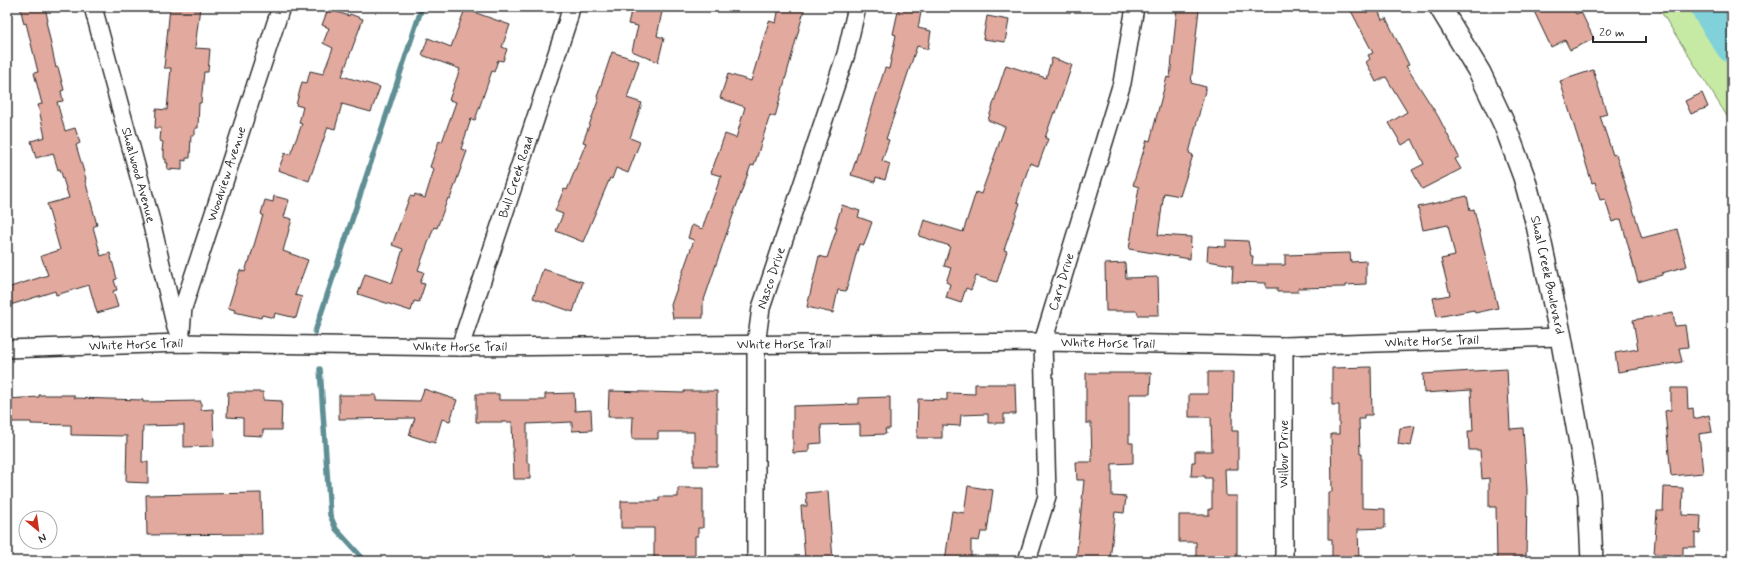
<svg xmlns="http://www.w3.org/2000/svg" width="1739" height="568" font-family="Mynerve,sans-serif">
  <style>
    .green { fill: #c6eaa4; stroke: #788a68 }
    .lines { fill: none; stroke-linecap: round; stroke-linejoin: round }
    .stream { stroke: #5e8f94; stroke-width: 5.5 }
    .river { stroke: #80d1da; stroke-width: 32 }
    .building { fill: #e2a99e; stroke: #2b2b2b }
    .minor-casing { stroke: #2b2b2b; stroke-width: 20 }
    .tertiary-casing { stroke: #2b2b2b; stroke-width: 24 }
    .minor { stroke: #fff; stroke-width: 17 }
    .tertiary { stroke: #fff; stroke-width: 21 }
    .labels { text-anchor: middle; dominant-baseline: central; stroke-width: 3; stroke-linejoin: round; paint-order: stroke }
    .street-label { font-size: 13px; fill: #2b2b2b; stroke: #fff }
  </style>
  <rect width="100%" height="100%" fill="#fff"/>
  <filter id="ink" filterUnits="userSpaceOnUse"><feTurbulence type="fractalNoise" baseFrequency=".025" numOctaves="2"/><feDisplacementMap in="SourceGraphic" scale="8" xChannelSelector="R" yChannelSelector="G"/><feConvolveMatrix kernelMatrix="1 2 1 2 8 2 1 2 1" color-interpolation-filters="sRGB"/></filter>
  <g filter="url(#ink)">
    <path class="green" d="M1658,7h74v117z"/>
    <g class="lines">
      <path class="stream" d="M315,332l107,-325
        M320,369l10,146 6,14 29,32"/>
      <path class="river" d="M1706,7l26,40"/>
    </g>
    <path class="building" d="M20,7h25l3,14h-2l10,47 2,-1 6,23 -3,1 2,10 -6,1 8,29 10,-3 5,15 -4,2 10,34 -1,1 12,45 -4,2 8,29 9,-3 7,26 -3,1 3,10 -4,1 5,16 -21,6 -8,-28 -33,10 -1,-4 -48,15v-18l41,-13 -7,-19 19,-6 -13,-46 22,-6 -9,-29 -2,1 -5,-17 -17,5 -5,-17 14,-4 -7,-32 4,-1 -8,-31 4,-1 -12,-49 -2,1z
      M170,7h30l-5,41 15,1 -2,23h-4l-3,31h-2l-1,25h-3v7h-4l-1,23h-4v3l-4,-1v10l-15,-1 1,-6h-2v-4h-2v-8h-2l1,-9 -3,-1 1,-13h-6l1,-19 11,1 4,-42h-7z
      M632,7h31l-6,29 7,2 -6,24 -26,-11 6,-25 -10,-2z
      M779,7h26l-30,110 -5,-2 -16,51 -3,-1 -24,67 -24,71v15h-30l-2,-13 23,-65 -6,-2 4,-13 10,4 19,-53 -10,-3 14,-39 11,4 9,-31 -25,-9 8,-24 23,7 18,-60 7,2z
      M899,7h23l-4,21 13,3 -3,18 -11,-3 -31,93 3,1 -7,21 8,3 -5,16 -9,-3 -1,5 -24,-7 34,-107 4,1 7,-34 -3,-1z
      M1177,7l22,2 -8,74 15,4 -17,66 4,2 -13,41 -16,-3 -6,42 33,2 -1,22 -61,-10 10,-62 -6,-2 14,-45 3,1 17,-64 3,1z
      M1349,7h28l5,13 4,-2 23,47 -3,1 32,50 21,41 -4,2 6,10 -39,20 -10,-19 12,-6 -12,-25 -10,6 -13,-22 18,-11 -21,-35 -10,5 -10,-20 4,-3 -2,-4 5,-2z
      M1532,7h40l4,7 5,-2 13,27 -24,11 -5,-10 -14,7z
      M328,9l21,7 1,-2 13,5 -21,57 38,11 -9,25 -29,-8 -7,25 -7,-2 -19,54 -31,-11 7,-17 5,2 12,-31 -3,-1 4,-16 -7,-2 6,-23 5,1 3,-12 13,3 10,-26 -10,-5 6,-15 -7,-3z
      M465,9l45,16 -8,22 5,2 -4,12 -5,-1 -4,12 -2,-1 -17,49 -4,-1 -10,30 6,2 -17,48 -2,-1 -11,30 -3,-1 -16,43 6,2 -4,11 5,1 -6,18 -5,-1 -3,10 -53,-17 7,-20 27,9 11,-34 -11,-4 18,-49 4,1 1,-3 10,4 9,-29 -4,-2 9,-26 3,1 14,-40 -7,-2 11,-31 -38,-14 6,-17 23,9z
      M987,16l22,4 -4,22 -22,-3z
      M612,52l27,9 -12,37 15,5 -12,35 10,4 -12,31 -12,-5 -4,11 -2,-1 -27,64 -27,-11 7,-17 -8,-3 9,-22 3,1 19,-47 -3,-1 16,-44 -2,-1z
      M1052,58l20,7 -16,48 -2,-1 -9,26 3,1 -10,27 -8,-3 -13,39 3,1 -16,47 3,1 -10,31 -21,-6 -5,14 -5,-2 -5,15 -15,-5 4,-14 -4,-2 5,-14 -7,-2 6,-20 -31,-10 5,-16 39,12 13,-40 5,2 24,-67 -17,-7 18,-55 40,13z
      M1593,70l14,44 -7,2 13,39 3,-1 26,84 35,-9 10,37 -25,7v2l-24,7 -17,-63 -9,3 -7,-23 -5,1 -5,-18 -3,1 -32,-102z
      M1702,93l6,14 -17,7 -6,-13z
      M274,196l15,4 -5,17 8,2 -9,32 25,9 -13,35 7,2 -6,21 -21,-5 -1,5 -12,-3 -1,3 -27,-6 1,-2 -7,-2 12,-38 5,2 3,-10h1l14,-47 -2,-1 4,-14 8,2z
      M1467,196l3,14 4,-1 24,99 -23,5 -1,-3 -37,7 -4,-19 17,-3 -9,-36 14,-3 -7,-31 -25,5 -5,-23z
      M842,205l18,6 -2,6 14,5 -8,23 -5,-1 -13,47 -8,-1 -5,23 -26,-6 12,-51 8,2 10,-30h-2z
      M1226,240l22,1 3,15h2l-1,9h33v-10l65,-2 1,9 15,-1v23l-21,1v2l-47,1v4h-21v-4h-11v-5l-34,-1 1,-17 -26,-4 1,-15 18,1z
      M1125,263l1,15 32,-1 1,38h-21l-1,-4h-31l-1,-47z
      M543,269l40,13 -10,30 -40,-14z
      M1673,313l2,13 10,-1 3,22 -9,1 3,14 -64,10 -3,-19 23,-4 -5,-29z
      M1371,367l1,48h-8v4h-5l1,35h2v54l23,1v19l-27,1 1,32h-27v-22h-4v-47h4l-1,-58h8v-29h-7v-37z
      M1507,369l3,60 13,-1 4,61 -1,72h-29l-1,-54h-7v-29l-7,1 -2,-29h-11l-1,-19h5l-2,-41 -47,3 -1,-19z
      M1208,372h25l-1,59h6v38h-13l1,27h11v65h-41v-19h-17v-27h30v-6h3v-31h-7v-2h-14l1,-14h3v-11h17l-1,-34h-22v-23h19z
      M1086,373h65l-1,21h-21v49h4v20l-21,1v32l14,1 -2,16 -9,-1 -5,49h-34l8,-81h-7l-1,-18h16l-1,-39h-5z
      M975,384h40l1,30h-12v9h-16v-9l-27,1 -1,11 -18,-1v13h-25l1,-39 29,1v-7l28,1z
      M1671,388h16l1,21 5,-1 1,11 15,-4 3,17 -13,2 4,39 -32,3 -6,-65 6,-1z
      M424,389l33,11 -7,21 -8,-2 -7,24 -26,-8 6,-17 -76,1v-24h37v5l44,1z
      M609,391l75,2v-2h33v75h-23v-34h-36v7h-26l1,-22h-25z
      M228,392h35v8l19,1 -1,29h-18v6l-20,-1v-17l-16,-1z
      M574,393l1,18 16,-1 1,20 -20,1v-9l-45,2v39h3v16h-16l-2,-57h-36v-28h23v6h46v-6z
      M39,395h35v3l69,2v2l58,-1v9l12,-1 1,37 -30,1v-22l-41,1 -1,36h6v21l-22,-1 1,-46 -56,-1v-10l-40,-1v-2h-24v-23l32,-2z
      M890,397v32h-5l1,5 -26,1v-11l-39,1 1,18 -13,1v8l-16,1v-47l66,-2v-6z
      M1415,426l-4,20 -13,-2 2,-16z
      M968,486l25,4 -6,42h-6l-2,9 -8,-1v21h-26l7,-50 12,2z
      M1664,487l19,1 -1,27 19,1 -1,18 -5,-1v14h-12v8l-29,-1 3,-43h6z
      M678,488h25v40h-5v8h-3v25h-41v-33h-33v-27h38v-4h19z
      M828,491l5,70h-28l-4,-55h6l-1,-13z
      M261,493l1,41 -115,1 -1,-40z"/>
    <g class="lines">
      <defs>
        <g id="minor">
          <path id="s1" d="M93,7l58,214 25,107"/>
          <path id="s2" d="M180,343l3,-35 98,-301"/>
          <path id="s3" d="M460,347l108,-327 3,-13"/>
          <path id="s4" d="M7,349l173,-6 280,4 583,-5 241,4 277,-9"/>
          <path id="s5" d="M756,561v-216l5,-37 85,-254 11,-47"/>
          <path id="s6" d="M1027,561l20,-65 -4,-154 79,-259 13,-76"/>
          <path d="M1284,561v-215"/>
        </g>
        <g id="tertiary">
          <path id="s7" d="M1440,7l40,66 25,53 19,51 13,48 24,112 28,157 3,67"/>
        </g>
      </defs>
      <use href="#minor" class="minor-casing"/>
      <use href="#tertiary" class="tertiary-casing"/>
      <use href="#minor" class="minor"/>
      <use href="#tertiary" class="tertiary"/>
    </g>
  </g>
  <g class="labels">
    <g class="street-label">
      <text stroke="none"><textPath href="#s2" startOffset="176">Woodview Avenue</textPath></text>
      <text stroke="none"><textPath href="#s1" startOffset="174">Shoalwood Avenue</textPath></text>
      <text stroke="none"><textPath href="#s3" startOffset="179">Bull Creek Road</textPath></text>
      <text stroke="none"><textPath href="#s7" startOffset="291">Shoal Creek Boulevard</textPath></text>
      <text stroke="none"><textPath href="#s5" startOffset="285">Nasco Drive</textPath></text>
      <text stroke="none"><textPath href="#s6" startOffset="285">Cary Drive</textPath></text>
      <text stroke="none"><textPath href="#s4" startOffset="1425">White Horse Trail</textPath></text>
      <text stroke="none"><textPath href="#s4" startOffset="1101">White Horse Trail</textPath></text>
      <text stroke="none"><textPath href="#s4" startOffset="129">White Horse Trail</textPath></text>
      <text stroke="none"><textPath href="#s4" startOffset="777">White Horse Trail</textPath></text>
      <text stroke="none"><textPath href="#s4" startOffset="453">White Horse Trail</textPath></text>
      <text transform="translate(1284 454) rotate(-90)">Wilbur Drive</text>
    </g>
  </g>
  <rect width="1739" height="568" fill="none" stroke="#fff" stroke-width="24"/>
  <rect x="12" y="12" width="1715" height="544" fill="none" stroke="#2b2b2b" stroke-width="1.5" filter="url(#ink)"/>
  <g transform="translate(38 530) rotate(151)"><circle r="19" fill="#ffffff" stroke="#aaaaaa"/>
  <path d="M0-3L7 15L0 10L-7 15Z" fill="#c8321e"/>
  <text y="-6" font-size="11" font-weight="bold" text-anchor="middle" fill="#2b2b2b">N</text>
  </g>
  <path d="M1593 36v6h53v-6" fill="none" stroke="#2b2b2b" stroke-width="2"/>
  <text x="1599" y="36" font-size="12" fill="#2b2b2b" stroke="#ffffff" stroke-width="3" paint-order="stroke">20 m</text>
</svg>
